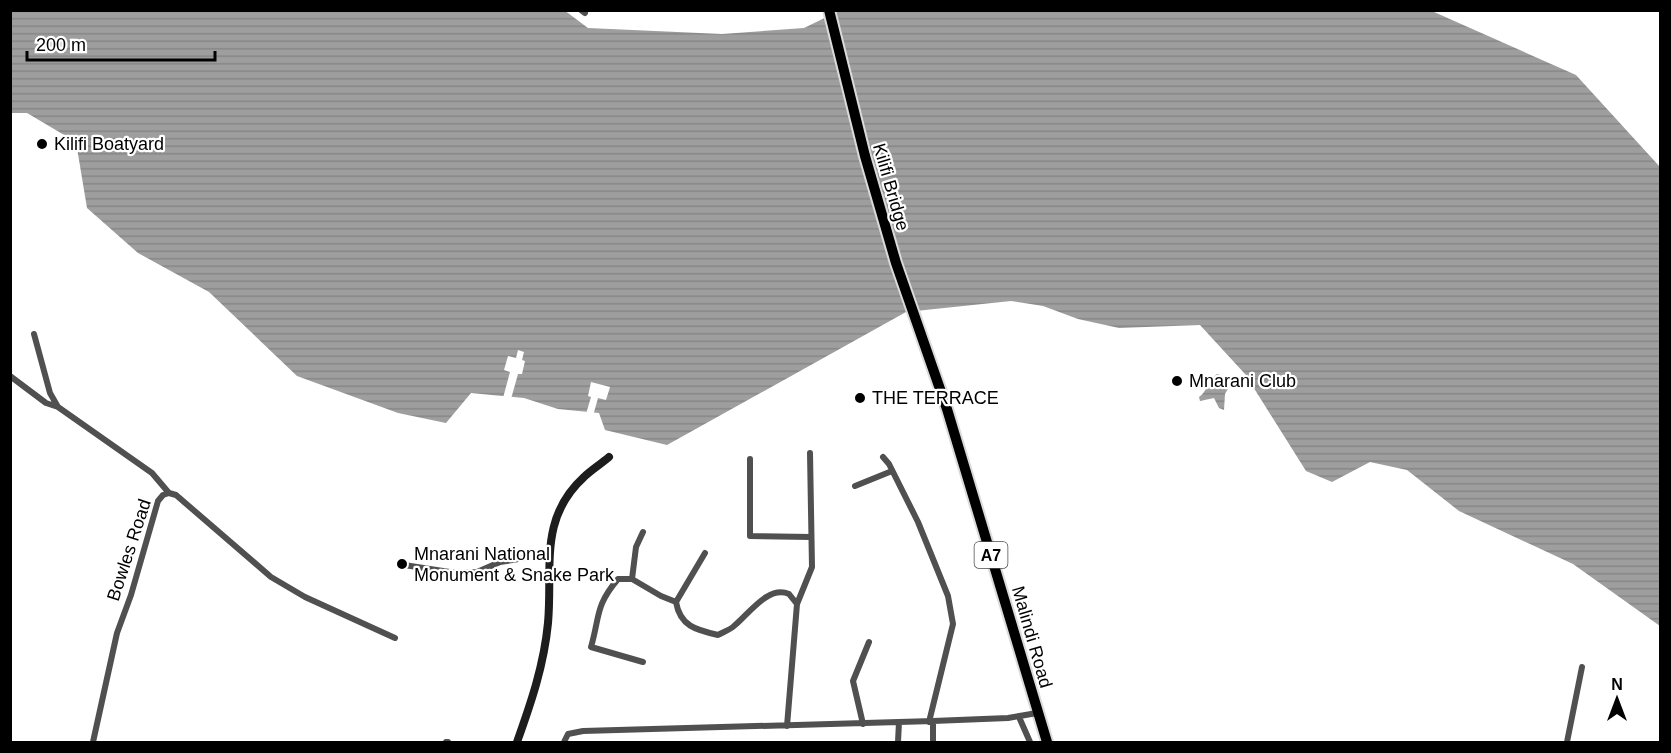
<svg xmlns="http://www.w3.org/2000/svg" width="1671" height="753" font-family="Helvetica,sans-serif">
  <style>
    .water { fill: url(#water-rules) }
    .pier { fill: #fff }
    .lines { fill: none; stroke-linecap: round; stroke-linejoin: round }
    .highway-casing { stroke: #dbdbdb; stroke-width: 14 }
    .street { stroke: #505050; stroke-width: 6 }
    .secondary { stroke: #1d1d1d; stroke-width: 8 }
    .highway { stroke: #000; stroke-width: 10 }
    .poi-dot { fill: #000; stroke: #fff; stroke-width: 2 }
    .labels { text-anchor: middle; dominant-baseline: central; stroke-width: 4.5; stroke-linejoin: round; paint-order: stroke }
    .shield { fill: #fff; stroke: #4c4c4c; stroke-width: 1.5 }
    .shield-label { font-size: 16px; font-weight: bold; fill: #000 }
    .poi-label { font-size: 18px; fill: #000; stroke: #fff; text-anchor: start }
    .street-label { font-size: 18px; fill: #000; stroke: #fff }
  </style>
  <defs>
    <pattern id="water-rules" width="6" height="5" patternUnits="userSpaceOnUse" patternTransform="scale(1.5)"><rect width="6" height="5" fill="#9e9e9e"/><path d="M0 2.5h6" fill="none" stroke="#868686"/></pattern>
  </defs>
  <rect width="100%" height="100%" fill="#fff"/>
  <path class="water" d="M564,10l24,18 134,6 82,-6 37,-18h582l11,2 142,63 84,92v459l-87,-62 -114,-53 -52,-41 -37,-8 -38,20 -26,-11 -61,-97 -45,-49 -81,3 -41,-9 -35,-13 -32,-5 -105,11 -239,133 -62,-15 -6,-17 -41,-4 -34,-11 -53,-5 -25,30 -48,-10 -101,-37 -88,-84 -71,-39 -51,-45 -11,-66 -49,-29h-16v-102z
    M1217,374c8,2 10,5 12,13l-4,7 -1,16 -5,-2 -5,-10 -14,3 -1,-4c8,-5 7,-14 18,-23z"/>
  <path class="pier" d="M518,350l6,2 -2,8 3,1 -3,13h-4l-7,25 -8,-1 7,-26 -6,-2 4,-14 8,2z
    M591,382l19,5 -4,13 -8,-2 -5,18 -7,-2 5,-17 -3,-1z"/>
  <g class="lines">
    <defs>
      <path id="highway" d="M829,10l36,146 31,107 51,146 100,333"/>
    </defs>
    <use href="#highway" class="highway-casing"/>
    <path class="street" d="M581,10l4,3
      M34,334l16,59 8,14
      M10,376l36,27 12,4 94,66 17,20 7,2 95,82 34,20 90,41
      M883,457l6,7 29,58 30,74 5,28 -24,98
      M750,459v77l61,1
      M855,486l37,-15
      M643,532l-7,15 -4,32 29,17 15,6c4,24 20,28 42,33 5,-3 12,-5 16,-9 15,-12 34,-41 55,-32l8,10 -10,122
      M404,565l52,8 21,-1 23,-10 49,-8
      M632,579h-14c-23,27 -18,37 -27,68l52,15
      M676,602l29,-49
      M797,604l15,-37 -2,-114
      M1019,717l11,25
      M933,721v21
      M863,724l-10,-43 16,-39
      M93,742l24,-109 14,-38 27,-94 5,-6 6,-2
      M446,742h2
      M564,742l4,-8 15,-3 350,-10 75,-3 29,-5
      M898,742l1,-20
      M1567,742l15,-75"/>
    <path class="secondary" d="M517,742c14,-39 27,-77 31,-119 5,-55 -10,-104 36,-146 7,-7 17,-13 25,-20"/>
    <use href="#highway" class="highway"/>
  </g>
  <g class="poi-dot">
    <circle cx="42" cy="144" r="6"/>
    <circle cx="1177" cy="381" r="6"/>
    <circle cx="860" cy="398" r="6"/>
    <circle cx="402" cy="564" r="6"/>
  </g>
  <g class="labels">
    <rect class="shield" x="974.5" y="542" width="33" height="26" rx="4.5"/>
    <g class="shield-label">
      <text x="991" y="555">A7</text>
    </g>
    <g class="poi-label">
      <text x="54" y="144">Kilifi Boatyard</text>
      <text x="1189" y="381">Mnarani Club</text>
      <text x="872" y="398">THE TERRACE</text>
      <text x="414" y="554">Mnarani National<tspan x="414" dy="21">Monument &amp; Snake Park</tspan></text>
    </g>
    <g class="street-label">
      <text transform="translate(891 187) rotate(74)">Kilifi Bridge</text>
      <text transform="translate(129 550) rotate(-72)">Bowles Road</text>
      <text transform="translate(1032 637) rotate(74)">Malindi Road</text>
    </g>
  </g>
  <rect width="1671" height="753" fill="none" stroke="#000000" stroke-width="24"/>
  <g transform="translate(1617 699)" stroke="#ffffff" stroke-width="4.5" paint-order="stroke">
  <path d="M0-4.5L10 22L0 15L-10 22Z" fill="#000000"/>
  <text y="-9" font-size="16" font-weight="bold" text-anchor="middle" fill="#000000">N</text>
  </g>
  <path d="M27 51v9h188v-9" fill="none" stroke="#000000" stroke-width="3"/>
  <text x="36" y="51" font-size="18" fill="#000000" stroke="#ffffff" stroke-width="4.5" paint-order="stroke">200 m</text>
</svg>
